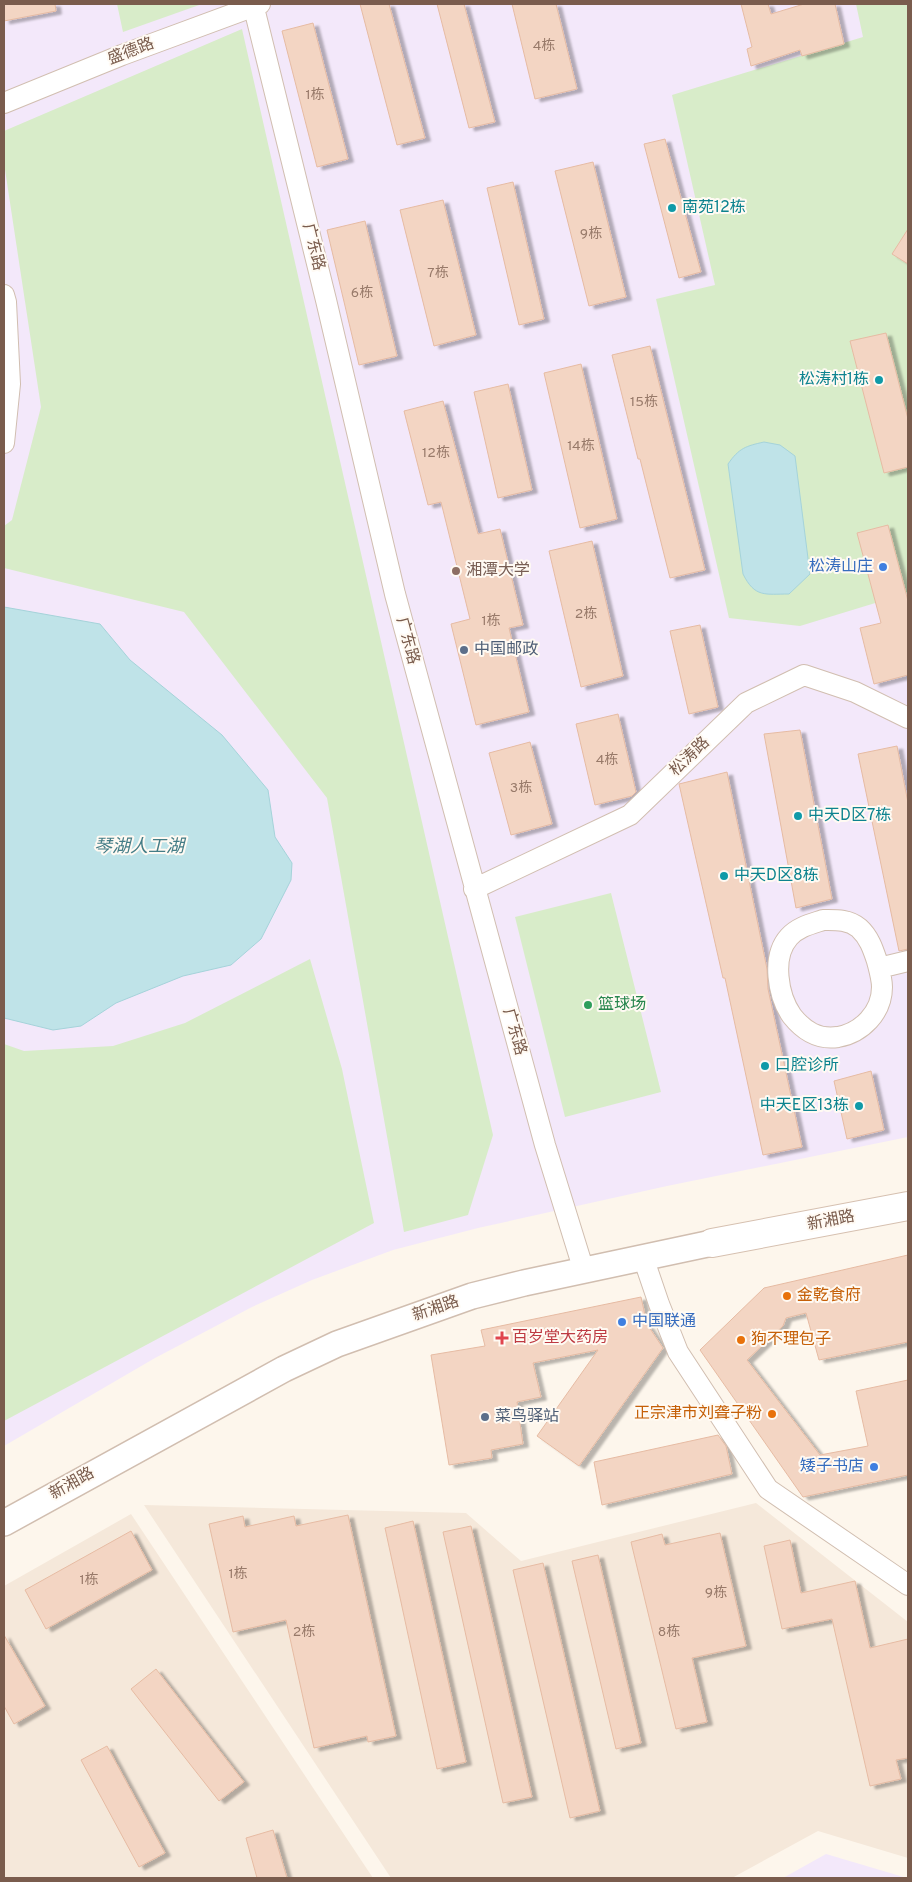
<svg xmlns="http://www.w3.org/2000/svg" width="912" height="1882" font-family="Overpass,'Noto Sans SC',sans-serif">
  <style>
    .residential { fill: #f5e8da }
    .education { fill: #f3e8fa }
    .green { fill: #d8ecc9 }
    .water { fill: #bfe3e8; stroke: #a5d3da }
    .building { fill: #f3d5c3; stroke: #e6bba3; filter: url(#shadow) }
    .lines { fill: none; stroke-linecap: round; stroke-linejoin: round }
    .minor-casing { stroke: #d1beb0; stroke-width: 22 }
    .tertiary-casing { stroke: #d1beb0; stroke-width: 28 }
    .secondary-casing { stroke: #d6c0b0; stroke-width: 30 }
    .minor { stroke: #fff; stroke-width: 20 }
    .tertiary { stroke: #fff; stroke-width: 25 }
    .secondary { stroke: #fff; stroke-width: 28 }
    .culture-dot { fill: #0f9aa8; stroke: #fffaf3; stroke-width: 2 }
    .shop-dot { fill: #3f7fe0; stroke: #fffaf3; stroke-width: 2 }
    .education-dot { fill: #8d6e63; stroke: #fffaf3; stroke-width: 2 }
    .service-dot { fill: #5c6f8a; stroke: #fffaf3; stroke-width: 2 }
    .leisure-dot { fill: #2e9e5b; stroke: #fffaf3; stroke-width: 2 }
    .food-dot { fill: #e8710a; stroke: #fffaf3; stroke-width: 2 }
    .health-dot { fill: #e0444e; stroke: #fffaf3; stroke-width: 2 }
    .labels { text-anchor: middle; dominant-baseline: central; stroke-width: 4; stroke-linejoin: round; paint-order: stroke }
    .number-label { font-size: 14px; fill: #987a6a }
    .street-label { font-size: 16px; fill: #7a5c4d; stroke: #fffaf3 }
    .culture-label { font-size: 16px; fill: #0d838f; stroke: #fffaf3; text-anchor: start }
    .shop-label { font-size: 16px; fill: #366cbe; stroke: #fffaf3; text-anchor: end }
    .education-label { font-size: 16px; fill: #785e54; stroke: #fffaf3; text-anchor: start }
    .service-label { font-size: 16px; fill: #4e5e75; stroke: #fffaf3; text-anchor: start }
    .leisure-label { font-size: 16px; fill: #27864d; stroke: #fffaf3; text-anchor: start }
    .food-label { font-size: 16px; fill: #c56008; stroke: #fffaf3; text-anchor: start }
    .health-label { font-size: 16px; fill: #be3a42; stroke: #fffaf3; text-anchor: start }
    .water-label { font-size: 18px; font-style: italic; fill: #437c86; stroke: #fffaf3 }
  </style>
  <defs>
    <filter id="shadow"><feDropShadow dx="5.5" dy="3" stdDeviation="1" flood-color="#0004"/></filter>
  </defs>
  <rect width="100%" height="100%" fill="#fdf6ec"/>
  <path class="residential" d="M756,1503l152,119v236l-90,-27 -86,47h-341l-247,-373 322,8 55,48z
    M131,1514l242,364h-369v-292z"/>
  <path class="education" d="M4,4h904v1133l-241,49 -189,42 -85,22 -81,30 -60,27 -97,51 -151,88z
    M826,1854l81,24h-124z"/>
  <path class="green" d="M117,4h85l-79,28z
    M856,4h52v589l-108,33 -71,-8 -73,-319 59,-14 -43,-190 191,-58z
    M242,29l251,1106 -25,80 -64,17 -77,-434 -143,-186 -180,-44v-42l8,-6 29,-113 -37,-244v-32z
    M611,893l50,199 -96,25 -50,-200z
    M310,959l32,110 32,154 -370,198v-377l20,7 89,-5 72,-23z"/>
  <path class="water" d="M764,442l16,3 15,11 15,118 -21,20c-24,0 -34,4 -46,-20l-15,-110c11,-16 18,-18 36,-22z
    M4,607l96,17 30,36 92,75 46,55 7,47 17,26 -1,17 -30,59 -30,26 -48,11 -67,27 -35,23 -28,4 -49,-12z"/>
  <path class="building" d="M4,4h51l1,7 -52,10z
    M360,4h29l36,134 -28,7z
    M437,4h27l31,118 -26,6z
    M512,4h44l21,85 -42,10z
    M741,4h27l3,10 33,-10h31l9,40 -42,12 -2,-6 -49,16 -4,-17 5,-2z
    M313,23l35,136 -31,8 -35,-136z
    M665,139l36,133 -22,6 -35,-134z
    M593,162l33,135 -37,9 -34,-135z
    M513,182l31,137 -25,6 -32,-137z
    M443,200l33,135 -42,11 -34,-136z
    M365,221l32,135 -38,9 -32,-135z
    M908,229v35l-16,-10z
    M886,333l22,86v48l-24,6 -34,-132z
    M650,346l55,224 -35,8 -30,-119h-2l-26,-104z
    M581,364l36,155 -37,9 -36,-155z
    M508,384l24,106 -34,8 -24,-106z
    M443,401l35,133 22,-5 23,96 -14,3 20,84 -53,13 -25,-101 19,-5 -29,-117 -13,3 -24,-94z
    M888,525l20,76v74l-34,9 -14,-56 21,-5 -24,-90z
    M592,541l31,135 -42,11 -32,-136z
    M700,625l18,82 -29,7 -19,-83z
    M618,714l18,78 -4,4 -37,9 -19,-81z
    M800,730l32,169 -36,9 -32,-174z
    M530,742l22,82 -41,11 -22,-82z
    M897,746l11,57v146l-9,2 -41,-197z
    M727,772l40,197 1,20 34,158 -39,8 -38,-177h-2l-44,-194z
    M871,1071l13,59 -37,9 -13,-58z
    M908,1255v87l-89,18 -13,-47 -20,5 -3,8 -36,34 73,95 48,-9 -12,-55 52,-11v95l-105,22 -103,-147 64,-62z
    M641,1297l6,27 16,24 -84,118 -42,-30 61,-86 -65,13 8,34 -24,5 6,42 -32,6 1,8 -43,7 -18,-110 54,-9 -4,-16z
    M718,1435l8,11 6,28 -130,31 -8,-43z
    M348,1515l48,221 -28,6 -1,-6 -53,12 -28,-128 -53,12 -24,-108 34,-8 2,11 49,-11 2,10z
    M413,1521l53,241 -29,7 -52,-241z
    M471,1526l61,271 -29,6 -60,-271z
    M131,1531l21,39 -106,59 -21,-39z
    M720,1533l26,113 -54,12 15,64 -31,7 -45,-187 31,-8 3,11z
    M790,1540l11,53 54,-12 15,67 38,-9v119l-12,2 5,19 -31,7 -38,-167 -50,10 -18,-83z
    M598,1555l43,188 -25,6 -44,-188z
    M543,1563l57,248 -30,7 -57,-248z
    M4,1635l41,71 -31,18 -10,-18z
    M156,1669l88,113 -25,19 -88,-112z
    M107,1746l58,107 -26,14 -58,-107z
    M273,1830l14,48h-30l-11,-40z"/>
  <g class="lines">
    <defs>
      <path id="minor" d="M253,4l73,296 69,294 150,551 39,126
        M4,103l118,-48 138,-51
        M4,295l2,7 4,82 -6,59
        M474,889l156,-74 116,-112 58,-28 51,17 53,26
        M823,920c12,0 25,-1 36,8 10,9 14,21 18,33 2,8 5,18 5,26 0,26 -21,46 -44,50 -20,3 -34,-6 -46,-21 -14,-20 -21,-59 -3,-79 9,-10 22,-13 34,-17z
        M879,968l29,-7
        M643,1257l16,47 19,48 90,137 140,96"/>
      <path id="tertiary" d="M4,1523l280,-154 53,-25 135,-48 52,-13 188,-40"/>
      <path id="secondary" d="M712,1243l196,-37"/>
    </defs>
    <use href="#minor" class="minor-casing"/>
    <use href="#tertiary" class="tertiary-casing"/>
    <use href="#secondary" class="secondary-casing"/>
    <use href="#minor" class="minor"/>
    <use href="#tertiary" class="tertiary"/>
    <use href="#secondary" class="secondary"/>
  </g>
  <g class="culture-dot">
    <circle cx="672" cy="208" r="5"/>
    <circle cx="879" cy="380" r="5"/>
    <circle cx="798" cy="816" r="5"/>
    <circle cx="724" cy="876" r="5"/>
    <circle cx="765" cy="1066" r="5"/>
    <circle cx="859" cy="1106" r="5"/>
  </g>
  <g class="shop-dot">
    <circle cx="883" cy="567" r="5"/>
    <circle cx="622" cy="1322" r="5"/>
    <circle cx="874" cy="1467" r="5"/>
  </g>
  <circle class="education-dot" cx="456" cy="571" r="5"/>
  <g class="service-dot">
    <circle cx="464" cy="650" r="5"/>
    <circle cx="485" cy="1417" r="5"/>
  </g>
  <circle class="leisure-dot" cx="588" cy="1005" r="5"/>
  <g class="food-dot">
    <circle cx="787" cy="1296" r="5"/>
    <circle cx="741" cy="1340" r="5"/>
    <circle cx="772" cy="1414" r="5"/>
  </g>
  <path class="health-dot" d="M499.5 1330.5h5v5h5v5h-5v5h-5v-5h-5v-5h5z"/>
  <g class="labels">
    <g class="number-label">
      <text x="544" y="46">4栋</text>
      <text x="315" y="95">1栋</text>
      <text x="591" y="234">9栋</text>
      <text x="438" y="273">7栋</text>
      <text x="362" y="293">6栋</text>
      <text x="644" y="402">15栋</text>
      <text x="581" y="446">14栋</text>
      <text x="436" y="453">12栋</text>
      <text x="586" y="614">2栋</text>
      <text x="491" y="621">1栋</text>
      <text x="607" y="760">4栋</text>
      <text x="521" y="788">3栋</text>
      <text x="238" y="1574">1栋</text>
      <text x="89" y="1580">1栋</text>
      <text x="716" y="1593">9栋</text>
      <text x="304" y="1632">2栋</text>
      <text x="669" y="1632">8栋</text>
    </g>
    <g class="street-label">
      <text transform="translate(131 52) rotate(-21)">盛德路</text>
      <text transform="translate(313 247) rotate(76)">广东路</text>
      <text transform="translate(407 641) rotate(75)">广东路</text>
      <text transform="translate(690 757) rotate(-44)">松涛路</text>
      <text transform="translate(514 1032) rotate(74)">广东路</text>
      <text transform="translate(831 1221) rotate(-11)">新湘路</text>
      <text transform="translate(436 1309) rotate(-19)">新湘路</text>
      <text transform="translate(72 1484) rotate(-29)">新湘路</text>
    </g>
    <g class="culture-label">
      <text x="682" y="208">南苑12栋</text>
      <text x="869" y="380" text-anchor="end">松涛村1栋</text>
      <text x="808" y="816">中天D区7栋</text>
      <text x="734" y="876">中天D区8栋</text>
      <text x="775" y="1066">口腔诊所</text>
      <text x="849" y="1106" text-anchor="end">中天E区13栋</text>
    </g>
    <g class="shop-label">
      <text x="873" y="567">松涛山庄</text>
      <text x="632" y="1322" text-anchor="start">中国联通</text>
      <text x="864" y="1467">矮子书店</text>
    </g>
    <g class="education-label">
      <text x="466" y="571">湘潭大学</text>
    </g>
    <g class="service-label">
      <text x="474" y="650">中国邮政</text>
      <text x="495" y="1417">菜鸟驿站</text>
    </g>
    <g class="leisure-label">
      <text x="598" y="1005">篮球场</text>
    </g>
    <g class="food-label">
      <text x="797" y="1296">金乾食府</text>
      <text x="751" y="1340">狗不理包子</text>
      <text x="762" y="1414" text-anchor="end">正宗津市刘聋子粉</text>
    </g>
    <g class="health-label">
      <text x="512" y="1338">百岁堂大药房</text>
    </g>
    <g class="water-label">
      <text x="139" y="847">琴湖人工湖</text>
    </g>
  </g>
  <rect width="912" height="1882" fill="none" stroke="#7a5c4d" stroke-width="10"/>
</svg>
